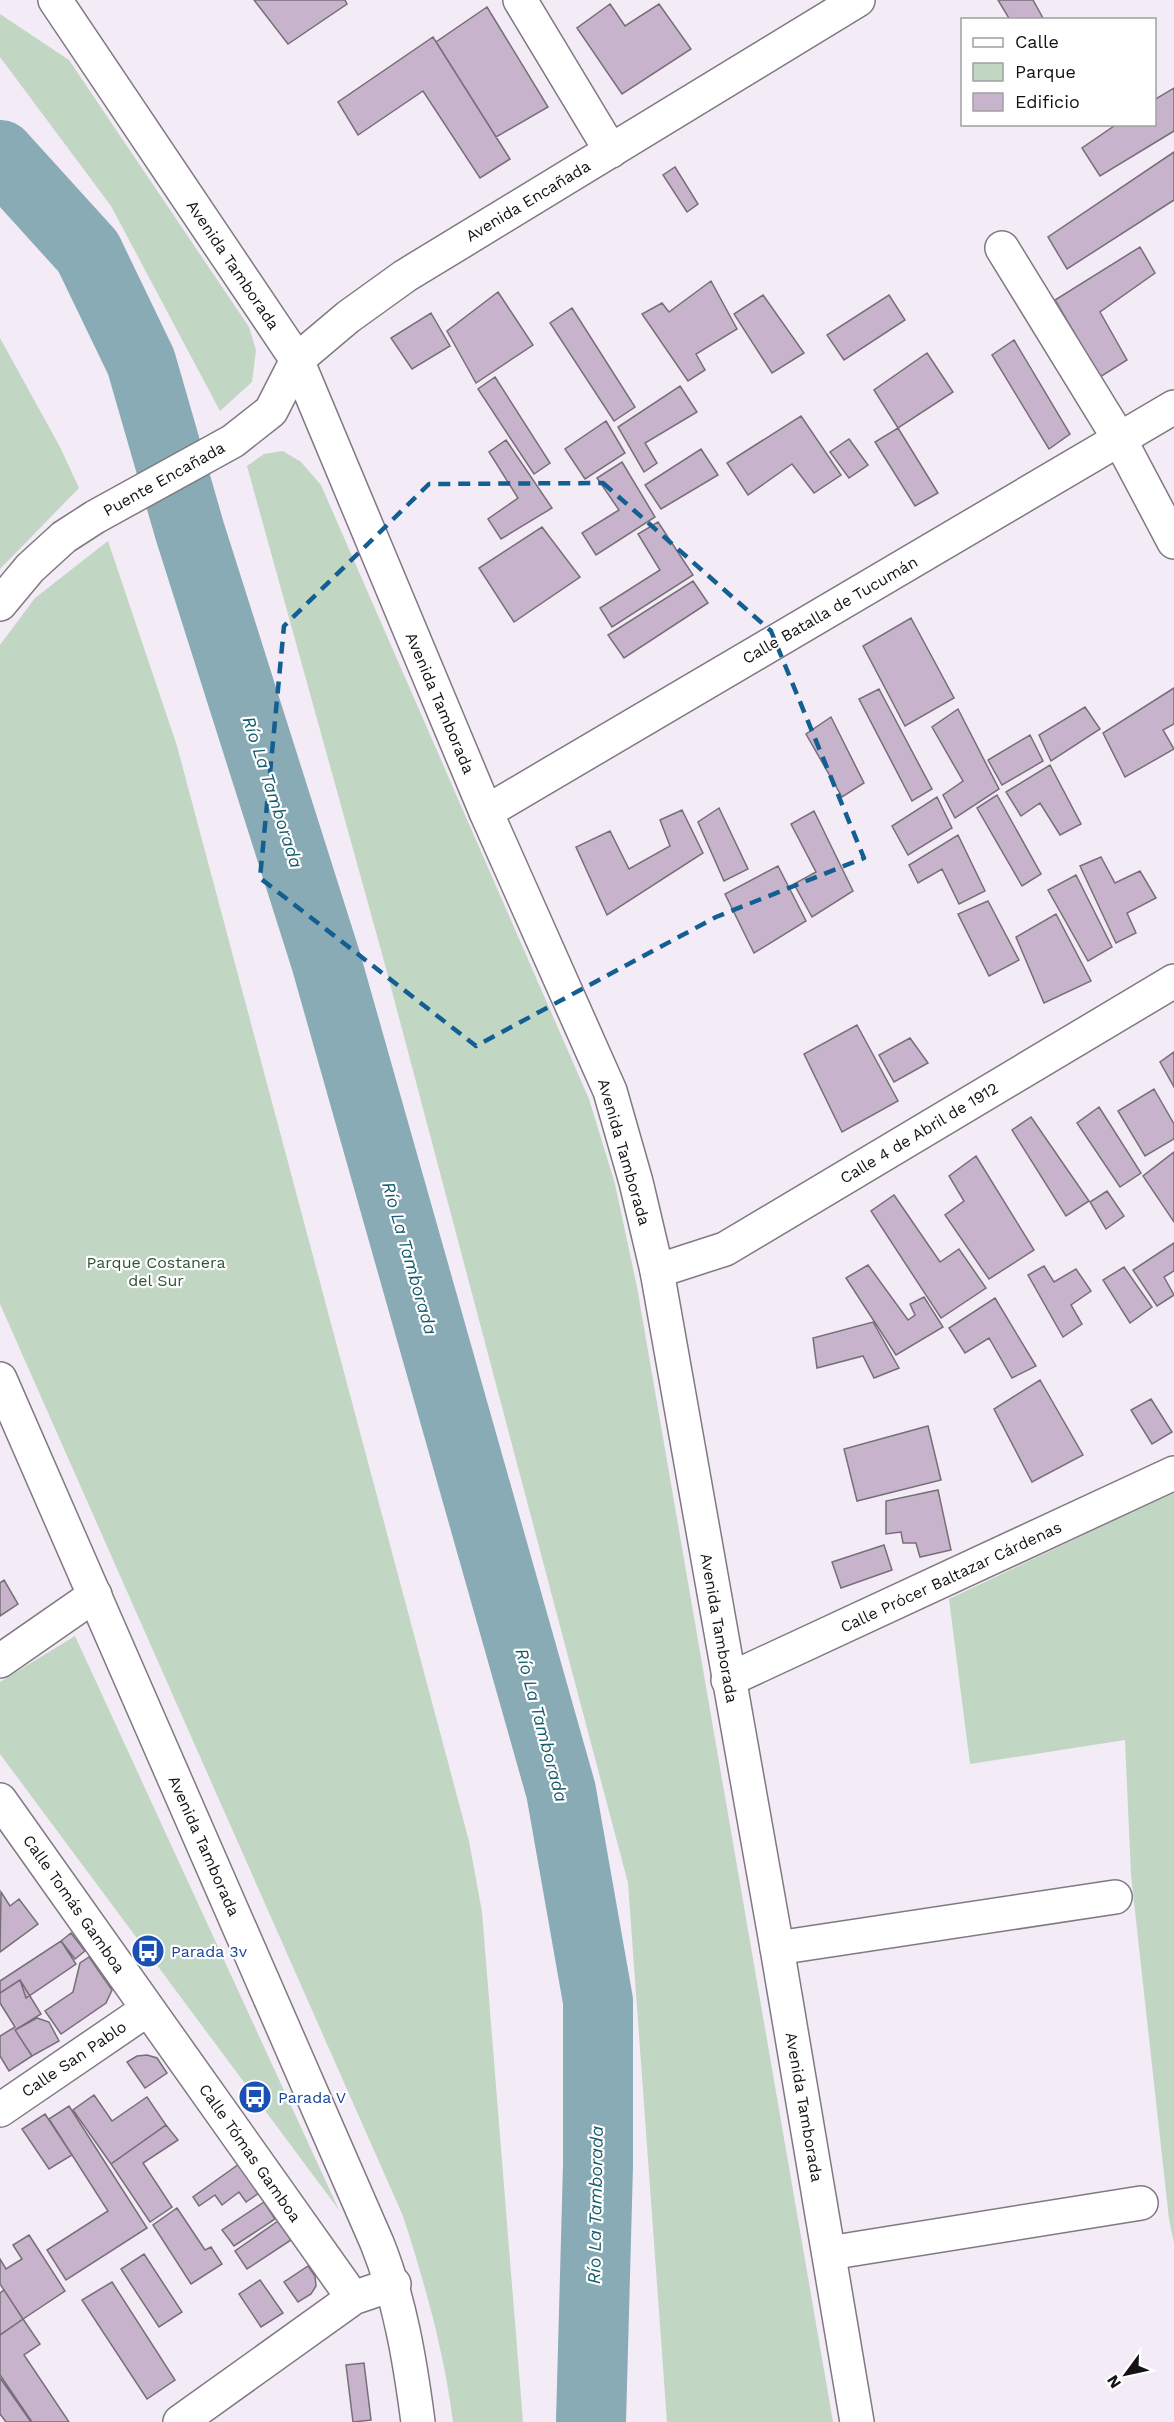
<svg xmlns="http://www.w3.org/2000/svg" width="1174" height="2422" font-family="'Work Sans',sans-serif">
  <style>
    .green { fill: #c2d6c4 }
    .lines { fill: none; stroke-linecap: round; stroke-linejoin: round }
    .river { stroke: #88abb5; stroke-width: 70 }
    .building { fill: #c7b3cc; stroke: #766f78; stroke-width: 1.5 }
    .street-casing { stroke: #807982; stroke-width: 36 }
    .secondary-casing { stroke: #807982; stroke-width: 36 }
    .primary-casing { stroke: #807982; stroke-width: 36 }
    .street { stroke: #fff; stroke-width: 33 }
    .secondary { stroke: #fff; stroke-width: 33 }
    .primary { stroke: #fff; stroke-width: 33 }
    .marked { fill: none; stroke: #135f92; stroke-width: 4.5; stroke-dasharray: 12 8; stroke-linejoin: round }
    .labels { text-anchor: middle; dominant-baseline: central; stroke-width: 4.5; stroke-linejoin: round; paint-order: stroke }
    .street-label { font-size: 16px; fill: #151215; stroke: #fff }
    .park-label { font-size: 16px; fill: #2d5433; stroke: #fff }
    .transit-label { font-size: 16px; fill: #164399; stroke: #fff; text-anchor: start }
    .water-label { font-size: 18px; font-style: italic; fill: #175d6d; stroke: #fff }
  </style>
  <rect width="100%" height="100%" fill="#f3ebf5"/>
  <path class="green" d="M0,14l69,46 180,267 7,23 -4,32 -32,29 -109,-205 -111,-149z
    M0,338l60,109 19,41 -79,81z
    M283,451l18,11 20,23 268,614 26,85 22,103 196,1135h-166l-39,-539 -244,-922 -137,-495 17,-12z
    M108,541l69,205 292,1095 13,71 41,510h-70c-9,-71 -28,-138 -50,-206l-403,-912v-659l35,-47z
    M1174,1492v751l-5,-24 -38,-344 -6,-135 -155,24 -21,-165z
    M75,1636l264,574 -339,-456v-72z"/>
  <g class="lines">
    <path class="river" d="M0,155l88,97 53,110 49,170 136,429 235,830 37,210v164l-7,257"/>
  </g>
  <path class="building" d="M254,0h91l2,4 -59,40z
    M998,0h35l11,20h-34z
    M610,4l15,22 34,-22 32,45 -69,45 -45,-66z
    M487,7l61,100 -52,30 -60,-95z
    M433,37l77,122 -30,19 -57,-87 -65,44 -20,-33z
    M1174,88v43l-74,45 -18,-28 35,-24h37v-24z
    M1174,152v48l-107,69 -19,-32z
    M675,167l23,37 -11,8 -24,-37z
    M1140,247l15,26 -55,39 27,48 -27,17 -45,-77z
    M711,281l26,48 -41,25 9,16 -17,11 -46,-67 20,-11 7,9z
    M498,292l35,53 -57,38 -29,-52z
    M763,295l41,58 -32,20 -38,-59z
    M889,295l16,25 -61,40 -17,-25z
    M572,308l63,99 -21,14 -64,-98z
    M431,313l19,33 -38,23 -21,-31z
    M1014,340l56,94 -21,15 -57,-94z
    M927,353l26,39 -55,36 -24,-38z
    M495,377l55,86 -16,11 -56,-85z
    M680,386l17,26 -52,31 12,20 -13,9 -26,-45z
    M801,416l40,59 -27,18 -22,-29 -44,31 -21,-32z
    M606,421l19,32 -40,26 -20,-30z
    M898,428l40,65 -23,13 -40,-64z
    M849,439l19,26 -19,13 -19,-26z
    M506,440l46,68 -51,31 -13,-20 30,-21 -29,-46z
    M701,449l17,26 -57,34 -16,-24z
    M622,462l33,55 -59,38 -14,-22 37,-23 -22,-32z
    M658,522l35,53 -81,52 -12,-19 60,-38 -22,-36z
    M542,527l38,50 -66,45 -35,-54z
    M693,581l15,22 -84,55 -16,-23z
    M911,618l43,80 -49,28 -42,-80z
    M1174,688v36l-11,6 11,19 -49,28 -22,-44z
    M879,689l53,100 -20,12 -53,-102z
    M1085,707l15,22 -49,32 -12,-26z
    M958,709l41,80 -44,29 -12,-23 20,-14 -31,-54z
    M831,717l33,66 -22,14 -36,-63z
    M1030,735l13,26 -41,24 -14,-25z
    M1050,765l31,59 -21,11 -20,-32 -19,13 -15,-24z
    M997,795l44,79 -19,12 -45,-78z
    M937,797l15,31 -44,27 -16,-29z
    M719,808l29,61 -24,12 -26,-59z
    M682,810l21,43 -96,62 -31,-68 34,-16 19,38 41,-23 -10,-26z
    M814,811l39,80 -41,26 -18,-33 22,-12 -25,-48z
    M958,835l27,56 -26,13 -17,-35 -24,14 -9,-18z
    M1101,857l14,26 25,-12 16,27 -29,15 9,20 -20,10 -36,-77z
    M778,866l28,55 -52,32 -29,-59z
    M1076,875l36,72 -24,14 -40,-71z
    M988,901l31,59 -30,16 -31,-62z
    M1056,914l35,67 -47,22 -28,-66z
    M857,1025l41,76 -56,31 -38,-78z
    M910,1038l18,25 -34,19 -15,-27z
    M1174,1052v35l-14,-25z
    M1154,1089l20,35v15l-29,17 -27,-45z
    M1099,1107l42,66 -21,14 -43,-64z
    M1031,1117l58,84 -23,15 -54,-86z
    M1174,1152v70l-31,-46z
    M976,1156l58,94 -45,29 -44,-64 19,-14 -15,-25z
    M1107,1191l17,25 -18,13 -16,-27z
    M894,1195l46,67 19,-13 27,39 -45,30 -70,-107z
    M1174,1243v28l-10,6 10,18 -17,11 -24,-36z
    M868,1265l40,55 7,-5 -5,-11 14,-7 19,30 -47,28 -50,-77z
    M1044,1266l10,16 22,-13 15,22 -20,14 11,19 -19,13 -35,-62z
    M1124,1267l28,40 -22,16 -27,-43z
    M995,1298l41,68 -24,12 -23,-40 -24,15 -16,-25z
    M873,1322l26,46 -25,10 -11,-22 -46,12 -4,-30z
    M1040,1380l43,75 -51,27 -38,-73z
    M1151,1399l21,33 -20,12 -21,-34z
    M928,1426l13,54 -84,21 -13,-52z
    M938,1490l13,60 -31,7 -4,-14h-13l-2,-11 -15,2v-33z
    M884,1545l8,25 -51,18 -9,-26z
    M4,1580l14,24 -18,12v-33z
    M1,1892l9,14 9,-7 19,25 -38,28z
    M71,1933l14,18 -10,8 -14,-18z
    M61,1941l15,23 -50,34 -6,-18 -20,13v-12z
    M89,1957l23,33 -6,13 -45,31 -16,-23 28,-19 7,-29z
    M20,1980l21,34 -26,16 17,26 -23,15 -9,-15v-20l15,-9 -15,-24v-10z
    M37,2018l12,4 10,19 -27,15 -17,-26z
    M147,2055l10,3 10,15 -22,15 -18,-26 10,-6z
    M94,2095l18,26 35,-24 19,28 -55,39 -38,-54z
    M69,2106l78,122 -81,52 -19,-30 61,-39 -59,-92z
    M45,2114l27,41 -23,14 -27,-40z
    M166,2125l12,15 -35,23 29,44 -22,15 -39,-58z
    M239,2164l20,29 -13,9 -7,-10 -17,13 -7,-10 -16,11 -6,-9z
    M264,2202l11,17 -41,27 -12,-16z
    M177,2208l28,42 6,-3 11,17 -31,20 -38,-59z
    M278,2221l13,19 -44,29 -12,-18z
    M29,2235l36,56 -42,28 -23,-35v-25l6,10 16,-10 -9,-14z
    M144,2254l38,58 -23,15 -38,-58z
    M308,2266l7,10 1,10 -5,8 -13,8 -14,-20z
    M260,2280l23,33 -22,14 -22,-33z
    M112,2282l63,98 -28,19 -65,-99z
    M4,2290l19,29 -23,16v-42z
    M23,2319l17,25 -16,11 45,67h-37l-32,-47v-40z
    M364,2363l7,57 -18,2 -7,-57z
    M0,2378l31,44h-25l-6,-8z"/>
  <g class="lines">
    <defs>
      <path id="street" d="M520,0l91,151
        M1002,248l118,192 54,102
        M486,812l688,-405
        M657,1271l68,-22 449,-268
        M0,1661l95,-66
        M728,1680l446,-207
        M0,1800l353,498
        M777,1948l338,-51
        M0,2110l148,-101
        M829,2253l312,-50
        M180,2422l173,-124 41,-14"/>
      <path id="secondary" d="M55,0l242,360 189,452 124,279 26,91 21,89 120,677 80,474
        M0,604l30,-36 34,-31 31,-20 138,-76 38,-30 26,-51 51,-43 57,-41 453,-276"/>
      <path id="primary" d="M0,1379l377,864c23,57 33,118 41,179"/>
    </defs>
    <use href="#street" class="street-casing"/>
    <use href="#secondary" class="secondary-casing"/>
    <use href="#primary" class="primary-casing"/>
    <use href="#street" class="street"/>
    <use href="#secondary" class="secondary"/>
    <use href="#primary" class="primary"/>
  </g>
  <path class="marked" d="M603,483l168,148 93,227 -148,59 -240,129 -216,-168 24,-252 145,-142z"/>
  <defs>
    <symbol id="bus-disc" viewBox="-11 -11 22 22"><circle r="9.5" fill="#1a4fb4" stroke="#fff"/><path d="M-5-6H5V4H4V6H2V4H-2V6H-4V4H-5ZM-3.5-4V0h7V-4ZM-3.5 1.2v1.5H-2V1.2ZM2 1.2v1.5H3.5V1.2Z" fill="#fff"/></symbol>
  </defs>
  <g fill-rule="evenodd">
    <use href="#bus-disc" x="129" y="1932" width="38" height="38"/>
    <use href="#bus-disc" x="236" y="2078" width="38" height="38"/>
  </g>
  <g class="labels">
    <g class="street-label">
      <text transform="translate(528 201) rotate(-31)">Avenida Encañada</text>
      <text transform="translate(233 265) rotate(56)">Avenida Tamborada</text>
      <text transform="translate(164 479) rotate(-29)">Puente Encañada</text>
      <text transform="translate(830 610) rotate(-30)">Calle Batalla de Tucumán</text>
      <text transform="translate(440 703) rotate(67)">Avenida Tamborada</text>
      <text transform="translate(919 1133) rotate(-31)">Calle 4 de Abril de 1912</text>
      <text transform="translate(624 1152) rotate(74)">Avenida Tamborada</text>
      <text transform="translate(951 1577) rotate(-25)">Calle Prócer Baltazar Cárdenas</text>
      <text transform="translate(719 1628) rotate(80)">Avenida Tamborada</text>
      <text transform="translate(204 1846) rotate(66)">Avenida Tamborada</text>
      <text transform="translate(74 1904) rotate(55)">Calle Tomás Gamboa</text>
      <text transform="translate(74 2059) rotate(-34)">Calle San Pablo</text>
      <text transform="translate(804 2107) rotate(80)">Avenida Tamborada</text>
      <text transform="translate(250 2153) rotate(55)">Calle Tómas Gamboa</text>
    </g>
    <g class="park-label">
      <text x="156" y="1262">Parque Costanera<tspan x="156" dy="18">del Sur</tspan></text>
    </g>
    <g class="transit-label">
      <text x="171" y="1951">Parada 3v</text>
      <text x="278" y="2097">Parada V</text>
    </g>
    <g class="water-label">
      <text transform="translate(273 792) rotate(72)">Río La Tamborada</text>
      <text transform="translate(410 1258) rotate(74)">Río La Tamborada</text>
      <text transform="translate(542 1725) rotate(75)">Río La Tamborada</text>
      <text transform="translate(595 2205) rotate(-89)">Río La Tamborada</text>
    </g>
  </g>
  <rect x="961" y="18" width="195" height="108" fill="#ffffff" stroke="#a1a0a1" stroke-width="1.5"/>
  <rect x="973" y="38" width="30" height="9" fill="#ffffff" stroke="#a1a0a1" stroke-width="1.5"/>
  <text x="1015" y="48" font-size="18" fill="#151215">Calle</text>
  <rect x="973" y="63" width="30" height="18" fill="#c2d6c4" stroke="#a1a0a1" stroke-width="1.5"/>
  <text x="1015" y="78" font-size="18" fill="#151215">Parque</text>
  <rect x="973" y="93" width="30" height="18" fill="#c7b3cc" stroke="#a1a0a1" stroke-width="1.5"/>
  <text x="1015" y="108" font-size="18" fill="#151215">Edificio</text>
  <g transform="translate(1126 2374) rotate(237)" stroke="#ffffff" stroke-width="4.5" paint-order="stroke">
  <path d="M0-4.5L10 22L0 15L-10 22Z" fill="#151215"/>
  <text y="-9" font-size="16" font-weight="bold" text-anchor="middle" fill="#151215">N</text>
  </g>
</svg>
